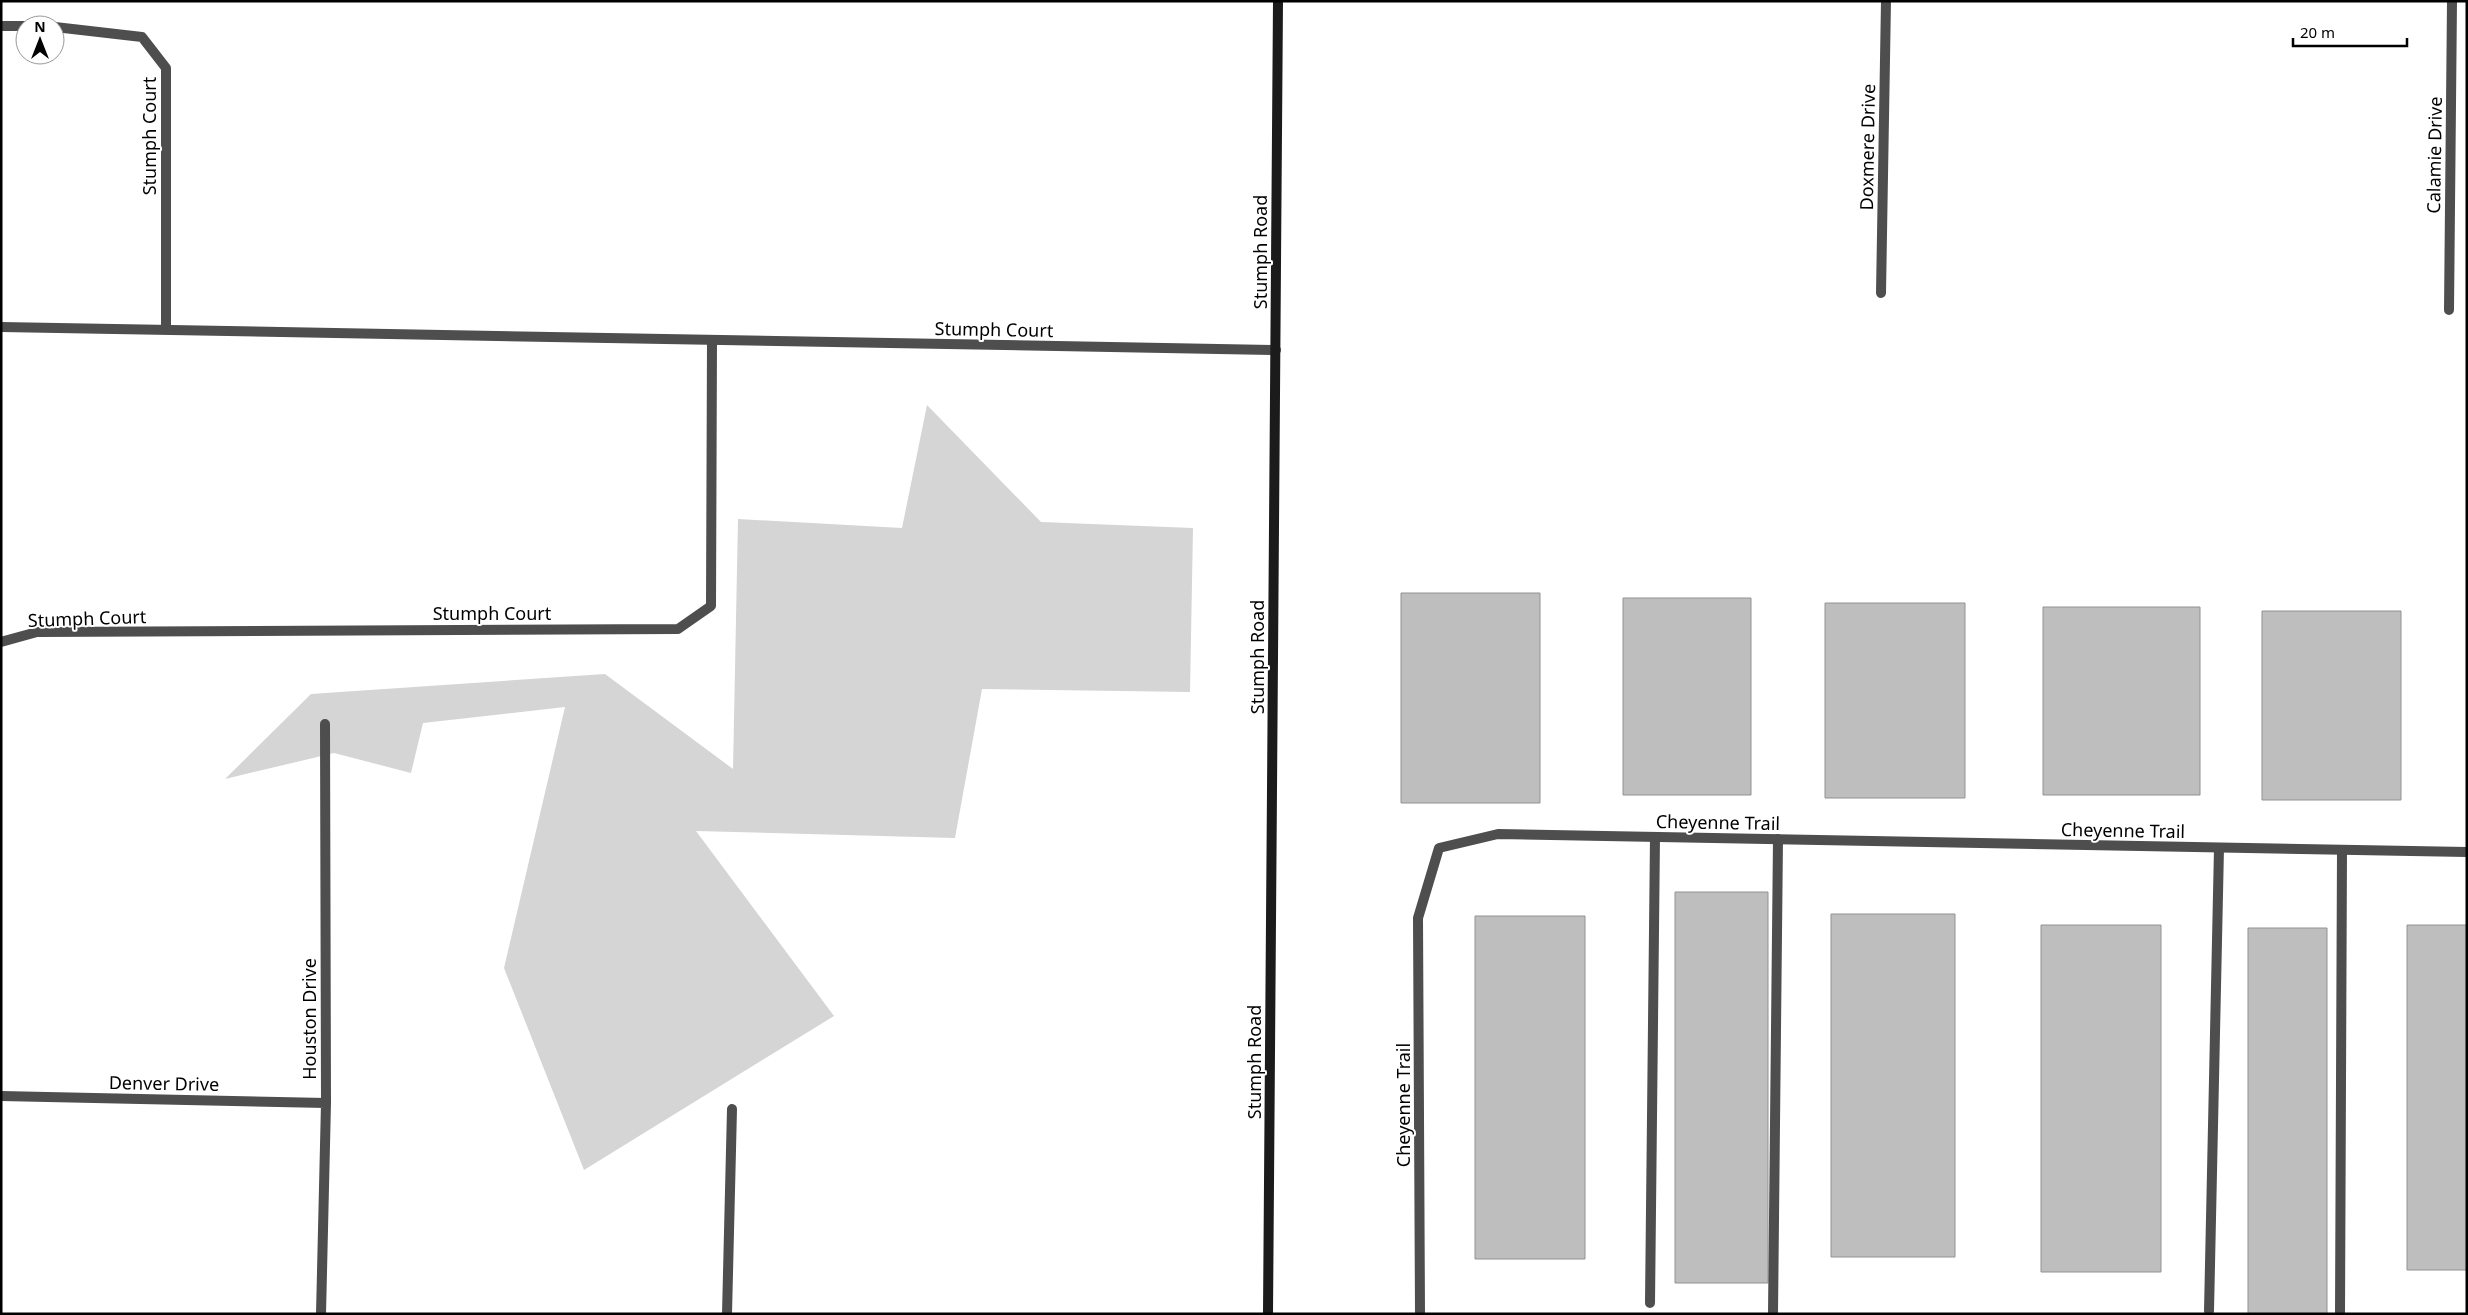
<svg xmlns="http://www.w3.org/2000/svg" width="2468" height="1315" font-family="'Noto Sans',sans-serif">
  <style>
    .green { fill: #d5d5d5 }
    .building { fill: #bebebe; stroke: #929292 }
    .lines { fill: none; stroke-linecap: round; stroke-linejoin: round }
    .lane { stroke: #4e4e4e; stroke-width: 10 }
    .street { stroke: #4e4e4e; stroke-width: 10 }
    .secondary { stroke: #1b1b1b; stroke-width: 10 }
    .labels { text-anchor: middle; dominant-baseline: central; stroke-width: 4; stroke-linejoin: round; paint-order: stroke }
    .street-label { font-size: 18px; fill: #000; stroke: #fff }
  </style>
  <rect width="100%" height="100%" fill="#fff"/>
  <path class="green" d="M927,405l114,117 152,6 -3,164 -208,-3 -27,149 -259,-7 138,185 -250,154 -80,-202 61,-261 -142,16 -12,50 -77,-20 -109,26 86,-85 294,-20 128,95 5,-250 164,9z"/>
  <path class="building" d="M1401,593h139v210h-139z
    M1623,598h128v197h-128z
    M1825,603h140v195h-140z
    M2043,607h157v188h-157z
    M2262,611h139v189h-139z
    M1675,892h93v391h-93z
    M1831,914h124v343h-124z
    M1475,916h110v343h-110z
    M2041,925h120v347h-120z
    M2407,925h60v345h-60z
    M2248,928h79v386h-79z"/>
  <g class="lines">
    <path class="lane" d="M1,642l36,-10 641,-3 33,-23 1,-266
      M1650,1303l5,-466
      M2209,1311l10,-463
      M727,1314l5,-205
      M1773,1314l5,-475
      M2340,1314l2,-464"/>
    <path class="street" d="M1,26h24
      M55,27l87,10 24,31v262
      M1881,293l5,-292
      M2449,310l3,-309
      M1,327l1275,23
      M1,1096l325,7
      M321,1314l5,-211 -1,-379
      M1420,1314l-2,-396 21,-70 59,-14 969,18"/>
    <path class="secondary" d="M1268,1314l10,-1313"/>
  </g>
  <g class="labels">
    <g class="street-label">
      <text transform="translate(149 136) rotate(-90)">Stumph Court</text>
      <text transform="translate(1867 147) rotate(-89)">Doxmere Drive</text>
      <text transform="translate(2434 155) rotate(-89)">Calamie Drive</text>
      <text transform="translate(1260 252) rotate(-90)">Stumph Road</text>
      <text transform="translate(994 329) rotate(1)">Stumph Court</text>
      <text x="492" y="613">Stumph Court</text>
      <text transform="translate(87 618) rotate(-2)">Stumph Court</text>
      <text transform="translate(1257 657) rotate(-90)">Stumph Road</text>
      <text transform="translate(1718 822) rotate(1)">Cheyenne Trail</text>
      <text transform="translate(2123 830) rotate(1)">Cheyenne Trail</text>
      <text transform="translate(309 1019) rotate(-90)">Houston Drive</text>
      <text transform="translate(1254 1062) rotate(-90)">Stumph Road</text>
      <text transform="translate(164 1083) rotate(1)">Denver Drive</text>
      <text transform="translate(1403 1105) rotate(-90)">Cheyenne Trail</text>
    </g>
  </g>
  <rect width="2468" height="1315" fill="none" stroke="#000000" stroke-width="5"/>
  <g transform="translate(40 40)"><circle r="24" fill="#ffffff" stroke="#999999"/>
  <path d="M0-4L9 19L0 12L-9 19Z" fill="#000000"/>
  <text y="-8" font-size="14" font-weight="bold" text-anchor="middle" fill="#000000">N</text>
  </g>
  <path d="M2293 38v8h114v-8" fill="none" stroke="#000000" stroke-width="2.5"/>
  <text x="2300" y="38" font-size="15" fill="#000000" stroke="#ffffff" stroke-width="4" paint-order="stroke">20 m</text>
</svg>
